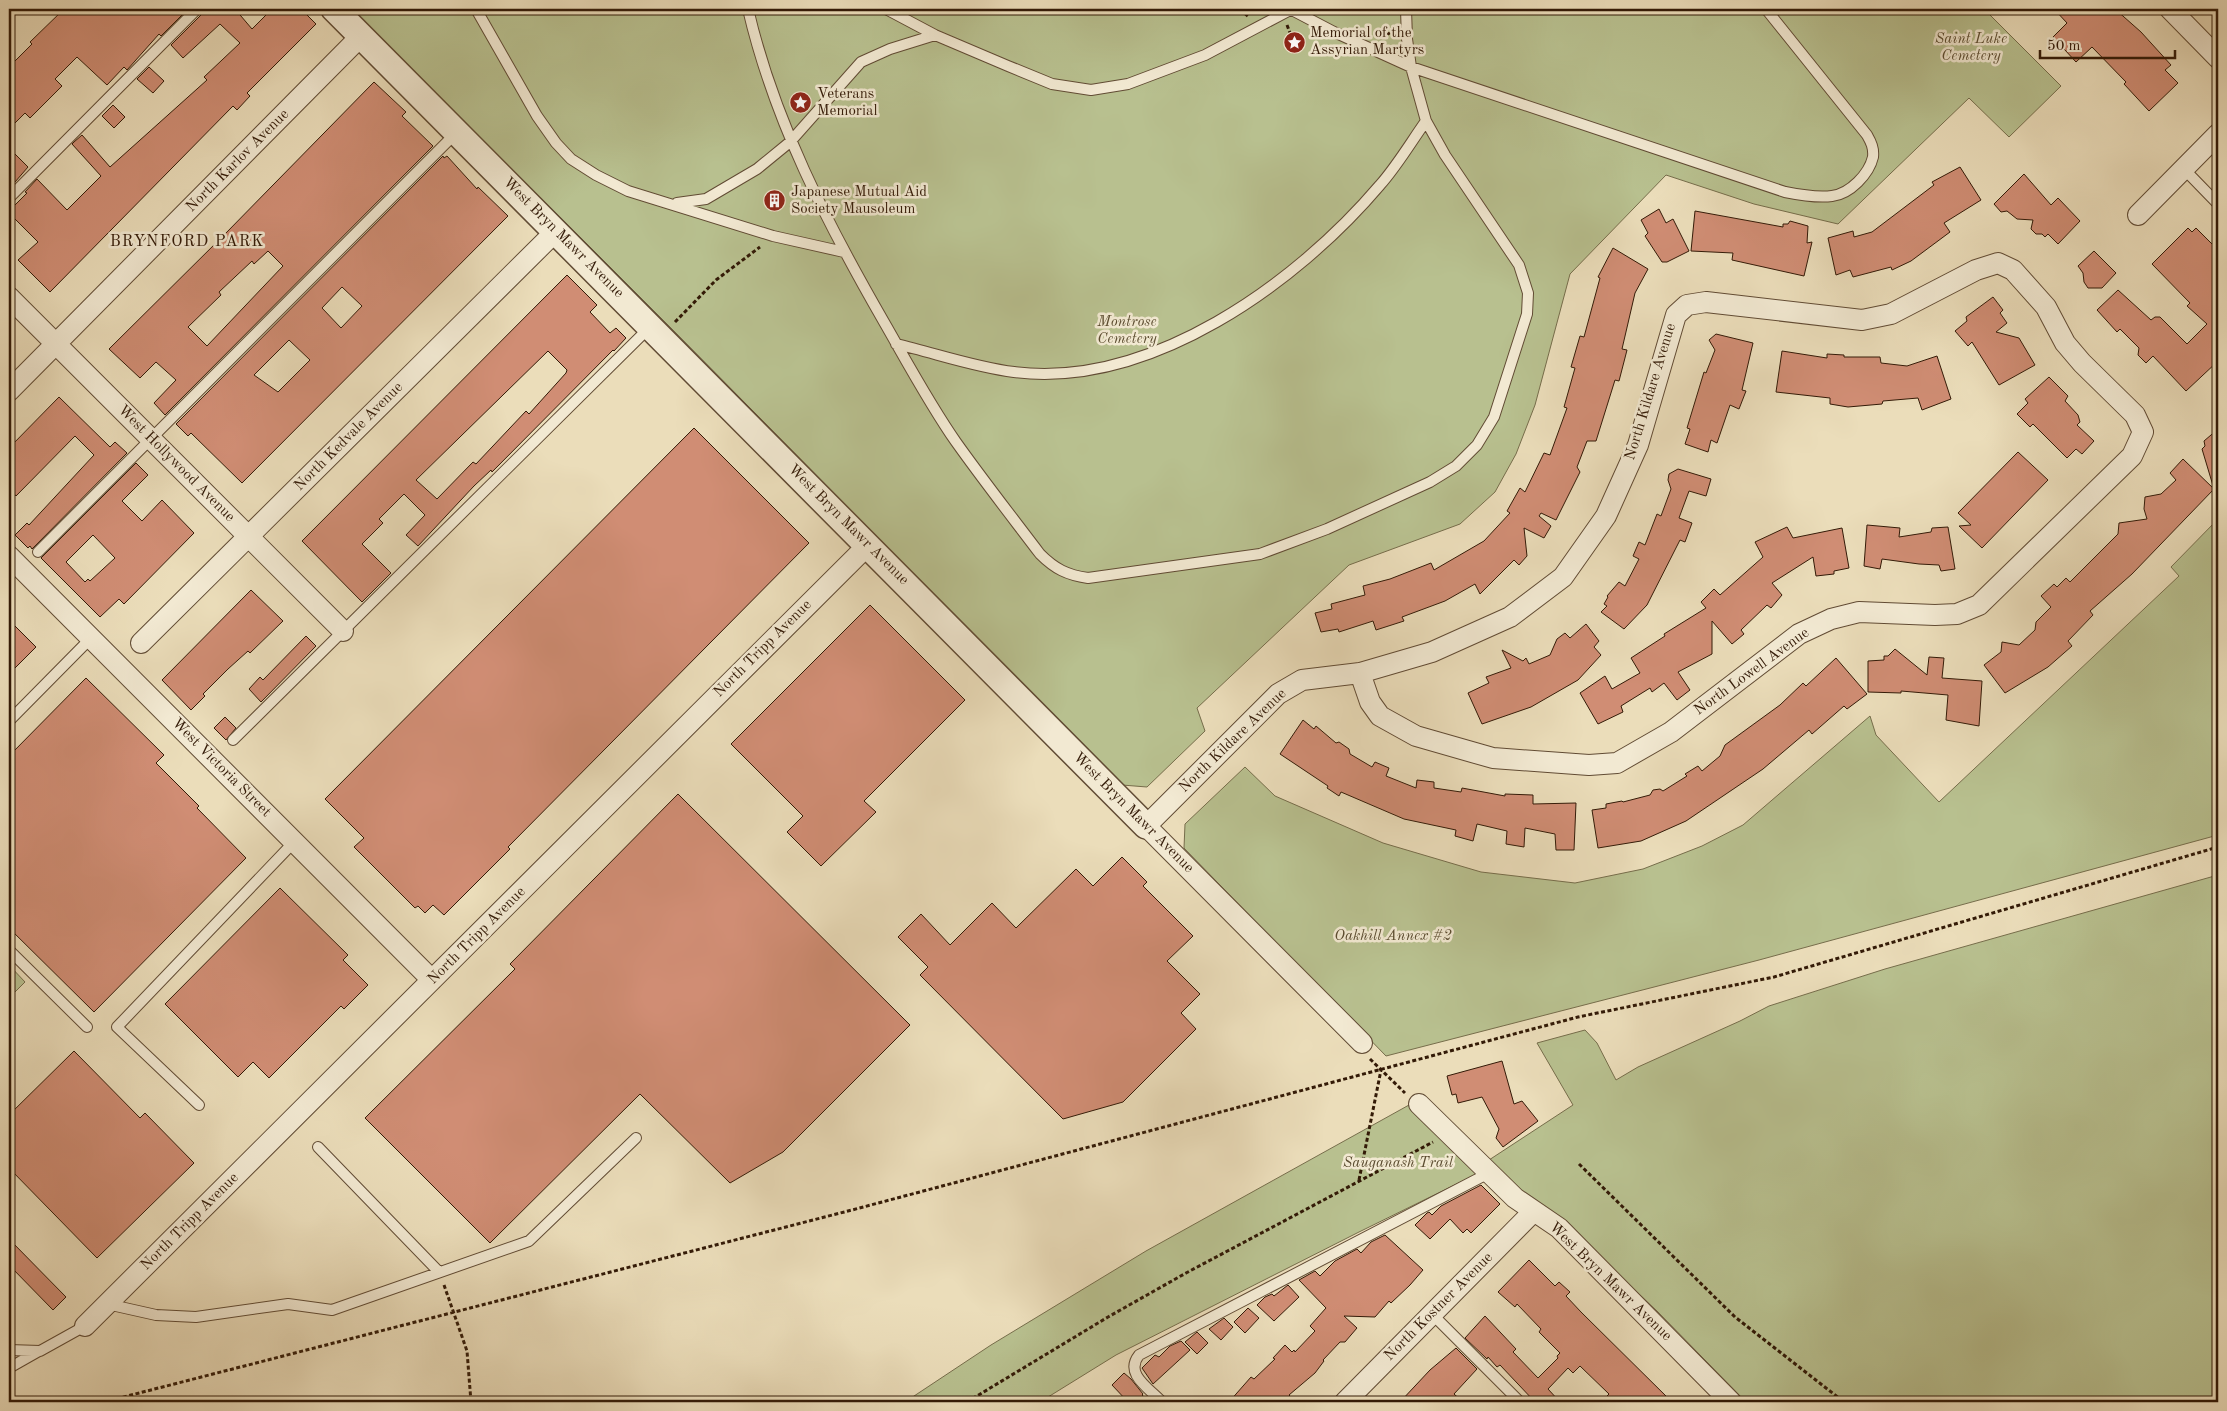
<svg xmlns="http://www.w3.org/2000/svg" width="2227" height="1411" font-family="'Old Standard TT',serif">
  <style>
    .green { fill: #b8c08f; stroke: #766d4b }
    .building { fill: #d08d74; stroke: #331a07; fill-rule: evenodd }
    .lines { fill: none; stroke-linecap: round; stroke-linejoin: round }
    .service-casing { stroke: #614b34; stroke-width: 12 }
    .minor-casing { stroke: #614b34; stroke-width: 22 }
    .tertiary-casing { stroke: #614b34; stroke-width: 28 }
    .path { stroke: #331a07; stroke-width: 3; stroke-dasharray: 4 2.5; stroke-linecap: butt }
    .service { stroke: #f2e9d2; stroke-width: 10 }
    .minor { stroke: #f2e9d2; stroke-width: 20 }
    .tertiary { stroke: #f2e9d2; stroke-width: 25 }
    .labels { text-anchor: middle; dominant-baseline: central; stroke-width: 5; stroke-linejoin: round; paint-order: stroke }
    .poi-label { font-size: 15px; fill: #331a07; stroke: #f2e9d2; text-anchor: start }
    .park-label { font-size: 15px; font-style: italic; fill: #5b4c30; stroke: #f2e9d2 }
    .street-label { font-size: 15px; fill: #331a07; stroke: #f2e9d2 }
    .neighbourhood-label { font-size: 16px; letter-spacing: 1px; fill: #331a07; stroke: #f2e9d2 }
  </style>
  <rect width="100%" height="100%" fill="#ebddba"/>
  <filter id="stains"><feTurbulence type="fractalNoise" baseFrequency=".004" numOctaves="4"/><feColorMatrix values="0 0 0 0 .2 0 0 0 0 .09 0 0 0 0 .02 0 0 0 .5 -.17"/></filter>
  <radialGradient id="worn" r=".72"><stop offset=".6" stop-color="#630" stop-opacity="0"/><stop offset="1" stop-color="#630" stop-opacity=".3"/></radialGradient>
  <path class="green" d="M352,9h1632l77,77 -52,51 -40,-39 -131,126 -84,-20 -88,-29 -96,99 -35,131 -19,49 -21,38 -35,32 -111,41 -152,143 8,23 -58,56 -25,-2 -452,-458z
    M2218,519v316l-459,125 -373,96 -202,-208 1,-24 60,-57 30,29 108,47 98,29 94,11 68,-14 59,-23 41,-21 127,-109 6,19 63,67 240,-226 -8,-9z
    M2218,875v527h-472l-89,-91 -102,-96 -20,-8 -46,-47 84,-55 -36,-62 48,-13 12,13 19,37 22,-13 102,-46 29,-15 116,-37z
    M9,965l16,17 -16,16z
    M1409,1105l68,69 -118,58 -243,123 -76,47h-135l86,-57 155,-94z"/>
  <path class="building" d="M64,9h124l-27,27 -2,-2 -32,36 -3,-3 -17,18 -30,-28 -22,22 7,7 -32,32 -5,-5 -16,16v-62l23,-23 -2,-2z
    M204,9h31l17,20 20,-20h29l15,15 -69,69 3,3 -13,14 -4,-4 -183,186 -32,-32 20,-18 -29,-29v-2l18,-18 -2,-1 12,-13 30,31 34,-34 -29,-32 2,-2 8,-7 28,32 97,-87 -3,-3 36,-34 -20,-19 -37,34 -12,-13 31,-31z
    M2054,9h61l26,23 30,33 -6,5 13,13 -29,28 -25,-27 2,-2 -34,-35 -16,15 -23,-25 14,-14z
    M149,67l15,14 -11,12 -16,-14z
    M374,82l32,30 -4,4 31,30 -268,269 -11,-12 22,-23 -20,-18 -16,16 -31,-29 116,-115zM268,251l15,15 -76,80 -19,-19 33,-32 -2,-3 33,-31 2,3z
    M113,105l12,12 -11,11 -12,-12z
    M9,148l19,19 -13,15 -6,-7z
    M443,156l1,2 3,-2 30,33 1,-2 30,29 -266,267 -51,-50 -3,3 -12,-12zM342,287l20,19 -21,22 -19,-20zM289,340l21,20 -32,32 -24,-17z
    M1960,167l21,33 -37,23 6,9 -39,29 -19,9 -1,-3 -38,10 -3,-7 -14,5 -8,-37 25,-7 1,6 18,-5 62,-47 -2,-3z
    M2024,174l27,31 7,-7 22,23 -22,23 -10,-10 -3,3 -3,-3h-6l-5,-5 2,-9 -16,-1 -10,-8 -6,1 -7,-8z
    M1659,209l7,14 7,-4 16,32 -22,11h-5l-17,-26 3,-3 -7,-13z
    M1695,211l88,16v-3h5l2,-3 18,5 -1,17 5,-1 -8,34 -72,-16 1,-7 -42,-2z
    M2188,228l4,4 4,-4 22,22v111l-32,30 -33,-35 -7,7 -8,-8 1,-7 -19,-19 -3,3 -20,-22 21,-20 33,30 4,-3h5l27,27 20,-20 -20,-18 3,-3 -38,-39z
    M1613,248l35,21 -13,24 -13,56 5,1 -8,31 -4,-1 -19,61h-9l-10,26 3,5 -24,48 -15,-7 -2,3 12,10 -7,12 -20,-10 3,28 -8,9 -5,-5 -34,34 -5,-10 -30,17 -43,16 2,4 -28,9 -3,-9 -34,11 -1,-3 -17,3 -6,-19 17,-4 -1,-5 34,-9 -2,-9 27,-7 41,-16 3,7 50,-29 26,-28 -3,-2 13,-23 5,4 19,-39 6,2 17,-47 -3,-1 11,-39 -4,-1 9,-31 4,1 16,-59 -2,-1z
    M2094,251l22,22 -14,15h-14l-4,-6 -1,-9 -5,-7z
    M567,275l30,30 -7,7 20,21 6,-5 10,10 -12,13 -1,-1 -121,122 -1,-2 -17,16 -56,60 -12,-11 19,-20 -21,-21 -25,25 4,4 -21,21 29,29 -29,29 -60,-61zM548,351l19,19 -1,3 -37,41 -3,-3 -50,53 -3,-2 -36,37 -21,-19z
    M1993,297l10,13 -3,3 7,10 -11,9 23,6 16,27 -36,20 -27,-43 -4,4 -13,-15 12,-10 -1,-4z
    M1716,334l37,9 -11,47 4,1 -7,18 -9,-4 -13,38 -6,-3 -3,12 -23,-8 5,-15 -3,-1 17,-56 2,1 9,-23 -6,-10z
    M1782,351l45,7v-4l17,1v2h36l1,6 26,3 30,-10 14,43 -29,11 -4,-12 -35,3 -1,3 -34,3 -18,-3v-6l-54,-6z
    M2049,377l19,19 -3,5 13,14 2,7 -3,3 17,16 -12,13 -6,-5 -9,9 -34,-34 -3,3 -13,-13 11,-11 -3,-4z
    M59,397l51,50 5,-5 12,11 -95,96 -2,-3 -2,2 -13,-13 12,-12 2,2 65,-70 -19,-19 -59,60 -7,-8v-40z
    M694,428l115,115 -301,304 2,2 -66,66 -11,-10 -8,8 -7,-7 -3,2 -61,-61 10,-9 -39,-39z
    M2218,429v60h-4l-12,-40 3,-3 -1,-5z
    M2018,452l30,28 -66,68 -23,-22 12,-1 -13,-12z
    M2183,459l31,30 -82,85 -42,37 3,4 -25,26 4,5 -24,21 -43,26 -21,-28 17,-13 1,-10 17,3 16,-15 1,-8 15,-15 -10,-11 13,-12 3,3 9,-9 4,4 48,-48 1,-11 28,-4 -3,-10 1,-12 16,-3 15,-14 -6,-7z
    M136,463l12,12 -26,26 20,20 20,-21 32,33 -70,71 -5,-5 -19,18 -59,-59zM93,535l22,23 -25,23 -2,-2 -3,3 -19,-20z
    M1678,469l33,10 -5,17 -17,-5 -10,27 13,5 -7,19 -5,-2 -33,65 -23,24 -23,-17 6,-6 -3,-2 4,-7 -1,-1 12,-14 6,4 14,-27 -6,-3 6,-14 6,3 12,-31 4,2 10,-27 -3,-9 1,-6z
    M1867,525l33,3 -1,9 32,-5 1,-4 16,-1 7,42 -14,2 -2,-6 -20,-1 -37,-5 -2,10 -16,-3z
    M1787,527l6,11 49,-10 7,40 -15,3v3l-18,2 -3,-19 -41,26 10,12 -11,13 -4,-3 -26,25 3,4 -12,10 -20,-23v33l-34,18 12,18 -13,10 -13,-17 -12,9 -2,-4 -29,18 2,6 -25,12 -18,-31 25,-17 7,13 28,-16 -9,-15 34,-22 -1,-2 42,-26 -5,-6 13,-13 6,6 43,-38 -8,-15z
    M251,590l32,31 -33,32 -2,-2 -20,18 -25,25 2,2 -14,14 -29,-30z
    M870,605l95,95 -101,101 12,11 -55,54 -34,-34 16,-16 -72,-72z
    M9,620l27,27 -27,27z
    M1586,624l13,17 -5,6 7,8 -23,25 -47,27 -49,17 -14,-31 21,-10 -3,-6 25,-9 -9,-18 21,11 3,-3 3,6 21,-9 7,-16 8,-6 5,5z
    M306,636l10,10 -55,56 -12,-13 11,-12 3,3z
    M1895,649l32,26 2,-18 15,1 -2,20 40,3 -3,45 -33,-6 2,-25 -47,-4v2l-33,-1v-31l16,-1v-4h4z
    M1836,658l31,36 -20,15 -3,-3 -32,28 -3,-4 -46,39 -77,52 -45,20 -43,7 -6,-38 14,-2v-4l16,-3 1,1 27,-7 3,-5 7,-1 3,2 24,-15 -2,-2 13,-8 4,5 18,-15 5,-11 55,-40 23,-22 3,3z
    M86,678l78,77 -8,8 43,43 -2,2 49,50 -152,154 -85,-84v-172z
    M225,717l11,11 -10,12 -12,-12z
    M1303,720l11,9 2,-3 20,17 3,-1 10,7 1,5 22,13 3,-5 14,6 -3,8 30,12 1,-8 17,2v6l27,4 1,-4 43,8v-2l28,1v9l43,-1 -2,47h-18l-1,-16 -30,-6 -1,19 -18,-3 1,-13 -30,-7 -4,17 -18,-5 1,-6 -52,-11 -63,-27 -2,4 -12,-8 1,-2 -48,-32z
    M678,794l232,231 -127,127 -53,31 -90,-89 -150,149 -125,-125 150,-149 -5,-5z
    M1122,857l25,25 -4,4 50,50 -26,25 33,33 -19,19 15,16 -73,73 -60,17 -143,-144 8,-8 -30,-30 23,-23 29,31 42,-42 24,25 60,-59 17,17z
    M280,888l68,67 -5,5 25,25 -24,24 -3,-3 -72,72 -16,-16 -15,15 -73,-73z
    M74,1051l66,67 5,-5 49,50 -97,95 -88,-90v-53z
    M1502,1061l12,43 8,-3 16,20 -35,26 -7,-9 3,-9 -17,-32 -24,6 -2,-9 -4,1 -5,-19z
    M1481,1185l19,19 -29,29 -4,-4 -4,4 -13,-14 -20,20 -15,-14 12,-12 2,-1 3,3 9,-9z
    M1385,1235l38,35 -13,15 -19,18 -2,-2 -14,16 -31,-1 13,12 -12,14h-5l-17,18 1,1 -9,12 -26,22 7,7h-67l22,-25 3,2 21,-20 -2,-1 12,-13 7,7 2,-2 1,2 20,-21 -5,-5 16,-18 -27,-28 16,-9 5,5 15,-15 22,-12 4,4 10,-11z
    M9,1239l57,58 -13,13 -44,-45z
    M1529,1260l26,26 4,-4 11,10 -4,4 15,16 91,90h-71l8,-8 -29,-28 -7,7 -5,-5 -20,21 12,13h-25l-35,-37 -3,2 -9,-10 -1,2 -22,-21 20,-22 31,33 -3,3 25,26 20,-20 -1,-2 3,-3 -21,-21 2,-3 -24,-25 -2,3 -17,-15z
    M1288,1285l11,12 -25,24 -17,-16 8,-8 7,-3 2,2z
    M1248,1308l11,10 -14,15 -11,-11z
    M1224,1318l9,9 -12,13 -12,-11z
    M1197,1332l11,11 -11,11 -12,-12z
    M1181,1341l9,9 -37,34 -11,-16 13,-13 4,2 11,-11z
    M1456,1348l21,21 -23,25 9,8h-63l30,-32z
    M1124,1373l7,6 12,15 -1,1 8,7h-22l-16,-17z"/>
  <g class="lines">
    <defs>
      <path id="service" d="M476,9l61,107 19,27 15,16 25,16 32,16 145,45 71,16
        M748,9c26,112 79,214 136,313 23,40 46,83 72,120 27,38 56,75 84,112 15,15 27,21 48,24l172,-24 67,-25 103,-47 26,-16 21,-21 17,-28 33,-103 1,-21 -9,-28 -74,-110 -19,-34 -15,-54 -4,-28 -1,-30
        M886,9l49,26 73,31 44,18 39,6 37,-6 77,-29 87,-46
        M1290,9l44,23 77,35 374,125c15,3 32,6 47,4 18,-2 37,-22 41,-39 1,-9 -2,-15 -6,-22l-101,-126
        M2184,169l34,35
        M9,198l188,-189
        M677,203l29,-4 51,-30 33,-27 71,-80 29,-13 45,-14
        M896,344c39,9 78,23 118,28 136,17 282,-88 366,-187 17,-19 31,-43 46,-64
        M38,552l419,-420
        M9,721l82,-83
        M233,740l417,-413
        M9,950l78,77
        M199,1105l-82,-78 177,-185
        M318,1147l121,125
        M107,1304l49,11 40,2 92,-13 44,6 197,-69 107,-103
        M1432,1314l88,88
        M9,1350l31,1 45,-25
        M9,1368l30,-17
        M1162,1402c-13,-14 -38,-28 -23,-47l350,-182"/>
      <path id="minor" d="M2170,9l48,49
        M2138,215l80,-81
        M9,297l334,334
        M9,391l352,-355
        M9,556l423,424
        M141,643l415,-412
        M1360,673l10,29 10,14 36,20 77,22 96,7 28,-2 54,-31 128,-98 32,-15 28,-7 76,3 22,-1 22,-9 153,-149 11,-24 -8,-17 -53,-52 -17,-20 -19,-36 -33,-37 -15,-7 -22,7 -85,44 -29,6 -156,-18 -19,3 -11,10 -38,130 -32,71 -43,61 -53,40 -78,35 -72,21 -58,7 -24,14 -132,132 216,217
        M1419,1104l96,94 44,30 172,174
        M85,1326l783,-781
        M1345,1402l189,-191"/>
      <path id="tertiary" d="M334,9l812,817"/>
    </defs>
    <use href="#service" class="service-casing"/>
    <use href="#minor" class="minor-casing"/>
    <use href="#tertiary" class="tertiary-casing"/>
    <path class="path" d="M1246,9l-3,3 6,5
      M1365,9l4,2 5,-2
      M1287,25l5,13
      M1381,38l12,-7
      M675,322l41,-42 44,-33
      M1370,1059l35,34
      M1579,1164l156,153 109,85
      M1359,1180l22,-110
      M444,1285l23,66 4,51
      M104,1402l748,-192 726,-193 196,-40 444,-130
      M967,1402l141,-85 78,-44 247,-131"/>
    <use href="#service" class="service"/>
    <use href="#minor" class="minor"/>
    <use href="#tertiary" class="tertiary"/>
  </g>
  <defs>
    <symbol id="sight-disc" viewBox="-11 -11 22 22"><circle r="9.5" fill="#8f2418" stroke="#f2e9d2"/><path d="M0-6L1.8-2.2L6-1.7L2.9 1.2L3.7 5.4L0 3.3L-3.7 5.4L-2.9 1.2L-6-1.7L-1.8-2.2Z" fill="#fff"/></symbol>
    <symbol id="building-disc" viewBox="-11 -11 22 22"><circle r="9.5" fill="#8f2418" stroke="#f2e9d2"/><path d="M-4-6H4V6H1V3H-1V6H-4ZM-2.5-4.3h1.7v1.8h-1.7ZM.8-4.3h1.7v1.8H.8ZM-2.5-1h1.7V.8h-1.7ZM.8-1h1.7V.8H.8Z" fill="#fff"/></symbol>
  </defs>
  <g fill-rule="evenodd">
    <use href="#sight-disc" x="1282" y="30" width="25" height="25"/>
    <use href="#sight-disc" x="788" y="90" width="25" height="25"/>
    <use href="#building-disc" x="762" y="188" width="25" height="25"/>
  </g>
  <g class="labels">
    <g class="poi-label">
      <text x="1310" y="33">Memorial of the<tspan x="1310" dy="17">Assyrian Martyrs</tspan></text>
      <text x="817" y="94">Veterans<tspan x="817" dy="17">Memorial</tspan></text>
      <text x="791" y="192">Japanese Mutual Aid<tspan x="791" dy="17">Society Mausoleum</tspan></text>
    </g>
    <g class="park-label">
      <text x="1971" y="39">Saint Luke<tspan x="1971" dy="17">Cemetery</tspan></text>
      <text x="1127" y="322">Montrose<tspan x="1127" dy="17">Cemetery</tspan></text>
      <text x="1393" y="936">Oakhill Annex #2</text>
      <text x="1398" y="1163">Sauganash Trail</text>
    </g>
    <g class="street-label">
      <text transform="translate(238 161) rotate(-45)">North Karlov Avenue</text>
      <text transform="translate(563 238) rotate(45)">West Bryn Mawr Avenue</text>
      <text transform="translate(1651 392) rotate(-73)">North Kildare Avenue</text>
      <text transform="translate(349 437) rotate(-45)">North Kedvale Avenue</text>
      <text transform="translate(176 464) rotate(45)">West Hollywood Avenue</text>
      <text transform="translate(848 525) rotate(45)">West Bryn Mawr Avenue</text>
      <text transform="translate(763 649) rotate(-45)">North Tripp Avenue</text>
      <text transform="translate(1752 672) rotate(-36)">North Lowell Avenue</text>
      <text transform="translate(1233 741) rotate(-44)">North Kildare Avenue</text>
      <text transform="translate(221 768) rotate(45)">West Victoria Street</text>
      <text transform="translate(1133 813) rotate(45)">West Bryn Mawr Avenue</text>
      <text transform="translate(477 936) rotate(-45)">North Tripp Avenue</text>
      <text transform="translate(190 1222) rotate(-45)">North Tripp Avenue</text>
      <text transform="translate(1610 1282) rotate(44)">West Bryn Mawr Avenue</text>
      <text transform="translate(1439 1307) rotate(-45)">North Kostner Avenue</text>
    </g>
    <g class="neighbourhood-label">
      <text x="187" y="242">BRYNFORD PARK</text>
    </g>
  </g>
  <rect width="2227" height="1411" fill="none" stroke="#ebddba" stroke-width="30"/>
  <rect x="10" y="10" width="2207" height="1391" fill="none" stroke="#331a07" stroke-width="2.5"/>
  <rect x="15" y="15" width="2197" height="1381" fill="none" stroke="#331a07"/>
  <path d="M2040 50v8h135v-8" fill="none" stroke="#331a07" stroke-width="2.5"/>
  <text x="2047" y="50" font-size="15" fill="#331a07" stroke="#f2e9d2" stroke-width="4" paint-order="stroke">50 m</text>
  <rect width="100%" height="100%" filter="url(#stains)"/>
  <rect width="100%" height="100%" fill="url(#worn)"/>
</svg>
